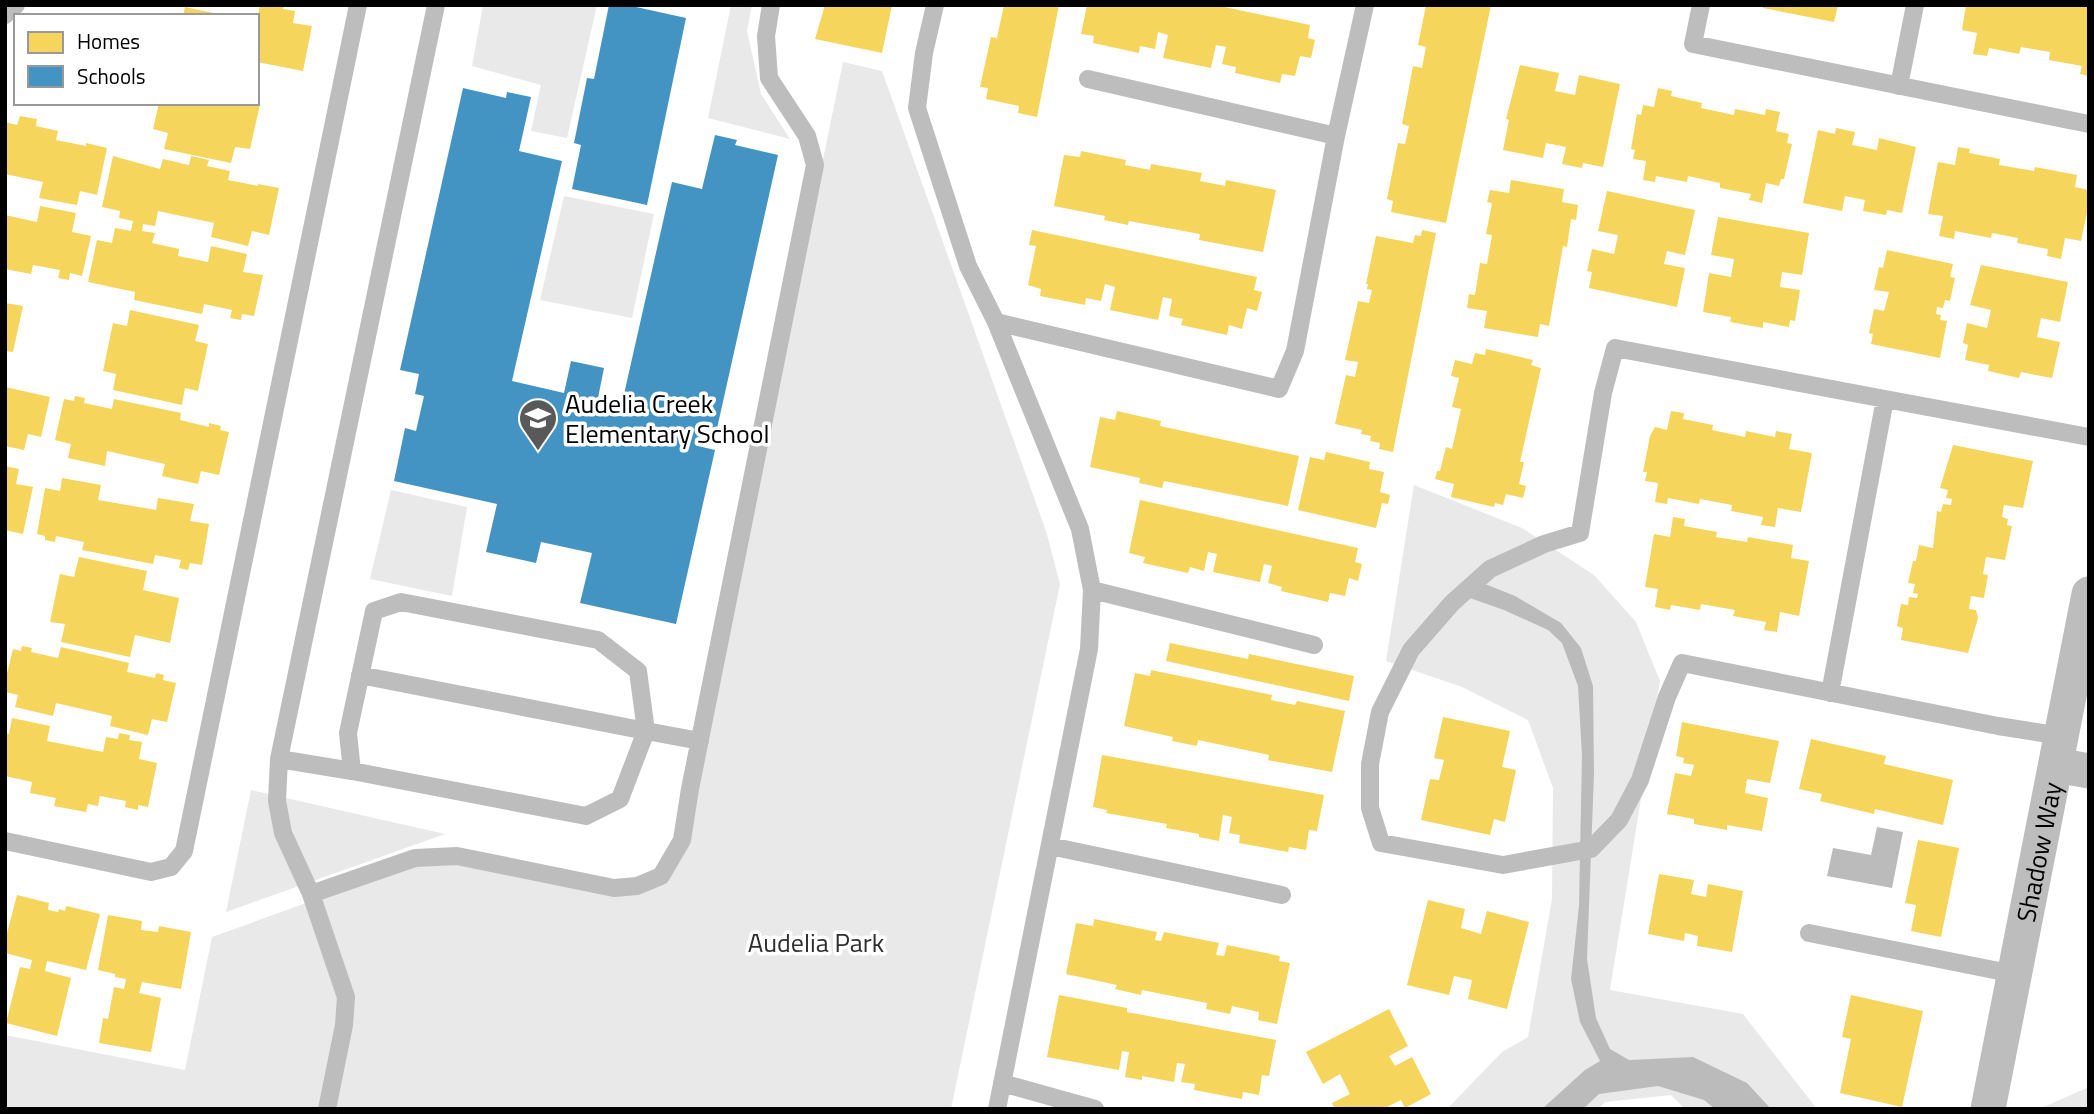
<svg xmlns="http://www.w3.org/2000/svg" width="2094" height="1114" font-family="'Titillium Web',sans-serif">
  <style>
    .green { fill: #e9e9e9 }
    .water { fill: #bbb }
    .homes { fill: #f6d55c }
    .schools { fill: #4393c3 }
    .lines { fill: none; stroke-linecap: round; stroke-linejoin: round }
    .service { stroke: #bdbdbd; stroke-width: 18 }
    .minor { stroke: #bdbdbd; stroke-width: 35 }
    .labels { text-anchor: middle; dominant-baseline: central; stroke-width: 7; stroke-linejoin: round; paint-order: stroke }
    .poi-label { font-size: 26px; fill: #000; stroke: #fff; text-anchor: start }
    .street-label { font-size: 26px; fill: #000; stroke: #fff }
    .park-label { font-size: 26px; fill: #2e2e2e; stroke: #fff }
  </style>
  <rect width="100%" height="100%" fill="#fff"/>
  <path class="green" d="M483,5h114l-30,133 -36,-7 10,-46 -69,-19z
    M731,5h21l-5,26 14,63 29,45 -82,-21z
    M843,62l39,9 164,460 14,53 -109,525h-946v-74l180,35 27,-133 233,-84 162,36 52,-8 24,-40z
    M564,196l90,18 -22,104 -92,-18z
    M1414,485l108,43 72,47 42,47 24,59 -50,309 133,24 74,95h-132l-14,-14 -66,7 -7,7h-151l55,-57 26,-15 24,-138 1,-111 -25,-68 -66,-33 -76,-26z
    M391,490l76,17 -15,89 -82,-17z
    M251,790l194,44 -219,78z
    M2089,1087v22h-50z"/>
  <path class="water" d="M1485,584l30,12 46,27 20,25 12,38 1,87 -7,186 9,59 14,31 19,11 64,-3 54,26 24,26h-56l-11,-9 -46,-14 -59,8 -16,15h-41l43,-39 15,-9 -20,-39 -9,-43 8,-73 3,-151 -4,-69 -16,-43 -14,-13 -44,-20 -37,-13z
    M1877,827l26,5 -11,56 -65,-12 6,-28 38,7z"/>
  <path class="homes" d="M260,5h24l-1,4 12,2 -2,12 19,3 -9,45 -46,-9v-41z
    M825,5h67l-10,48 -67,-14z
    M1004,5h55l-22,112 -19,-4 1,-7 -33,-7 2,-11 -8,-1 11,-50 6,1z
    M1087,5h128l95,20 -2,13 7,2 -4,18 -11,-2 -5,20 -13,-2 -2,9 -45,-10 1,-6 -14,-3 4,-17 -10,-2 -5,23 -48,-10 5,-23 -10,-3 -3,17 -15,-3 -1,7 -46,-10 1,-7 -13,-2z
    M1426,5h65l-45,218 -55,-11 2,-11 -6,-2 11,-56 7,1 4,-18 -7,-2 11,-58 9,2 4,-21 -8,-2z
    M1763,5h75l-4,17 -71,-14z
    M1966,5h123v71l-9,-2 2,-8 -33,-6 1,-8 -29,-5 -2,7 -30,-6 -2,8 -14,-2 4,-21 -15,-3z
    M185,7l38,8v1h-40z
    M1520,65l39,8 -4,18 20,4 4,-20 41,9 -17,83 -20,-4 -1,5 -20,-4 4,-17 -20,-4 -3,15 -40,-8 6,-30 -3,-1z
    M1658,88l14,3 -1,5 31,7 -1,5 33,7 1,-6 30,6 1,-6 14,3 -4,19 13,3 -2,9 5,1 -8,35h-3l-2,7 -13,-3 -4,20 -13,-3 2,-6 -31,-6v-5l-32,-7 -1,6 -31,-6 -1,6 -12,-2 3,-19 -13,-2 2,-9 -4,-1 6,-35 4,1 2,-10 11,2z
    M159,103l101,1 -10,45 -15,-2 -4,16 -67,-14 4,-16 -15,-4z
    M20,116l17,3 -1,7 22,5 -2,9 30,6v-3l21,5 -10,47 -17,-4 -3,14 -38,-7 4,-16 -38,-8v-52l12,3z
    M1836,128l19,4 -3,13 25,5 2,-12 37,9 -14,66 -15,-3 -1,5 -23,-4 2,-11 -20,-4 -3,15 -39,-8 15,-73 17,4z
    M1958,147l12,2 -1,4 31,6 -1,6 35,6 1,-4 42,8 -2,12 14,3v13l-8,38 -16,-3 -4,21 -14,-3 1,-7 -31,-6 1,-5 -26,-5 -1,5 -36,-7 -1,8 -15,-3 4,-20 -15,-2 10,-52 17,3z
    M1081,151l45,9 -1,5 25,5 1,-6 51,9 -2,8 25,5 1,-6 50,10 -13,62 -64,-12 1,-6 -71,-13 -1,4 -24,-5 1,-4 -51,-10 10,-51 16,2z
    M113,156l47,13 3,-10 26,6 2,-9 18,4 -2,6 23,5 -2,9 30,6v-2l21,4 -10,47 -17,-4 -4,15 -37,-9 3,-14 -56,-12 -3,15 -19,-3 7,1 -1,7 13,2 -3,10 27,6 -1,7 30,6 3,-16 36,8 -4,18 20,3 -9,41 -12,-2 -1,6 -11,-2 2,-8 -28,-6 -2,10 -68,-14 1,-8 -47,-10 9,-42 15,3 3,-15 16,3 2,-10 -14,-3 1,-7 -18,-4z
    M1511,180l53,9 -2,13 16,3 -2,15 -5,-1 -4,28 -4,-1 -14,80 -9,-2 -2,13 -54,-9 3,-17 -20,-3 2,-14 6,1 5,-32 7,1 5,-29 -6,-1 6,-31 -5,-1 3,-12 19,3z
    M1607,191l88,19 -10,45 -18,-4 -3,13 21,4 -8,39 -88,-19 3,-16 -5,-1 5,-22 22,5 4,-19 -20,-4z
    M40,206l36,7 -4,19 19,4 -9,40 -12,-3 -1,7 -11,-2 2,-8 -27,-5 -2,9 -26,-5v-54l32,7z
    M1718,217l91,16 -7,42 -20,-3 -2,15 20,3 -5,31 -5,-1 -1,7 -26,-5v6l-33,-6 1,-5 -28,-5 6,-39 22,4 3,-18 -23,-4z
    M1032,230l225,47 -3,13 8,2 -5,19 -10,-3 -5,21 -13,-4 -2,10 -46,-10 2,-6 -14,-3 3,-17 -9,-2 -5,23 -48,-10 5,-23 -10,-3 -4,17 -15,-3 -1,7 -45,-9 1,-7 -13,-4 8,-39 -7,-1z
    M1422,230l14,3 -43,219 -14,-3 1,-6 -10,-2 1,-5 -10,-2 1,-4 -27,-6 11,-49 9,2 3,-15 -13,-2 13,-59 11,2 3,-13 -5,-1 1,-5h-2l10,-48 37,7 2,-8 6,1z
    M1887,250l66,14 -3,13 5,1 -5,23 -5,-1 -2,8 -6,-1 -1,7 5,1 -1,5 7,1 -7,37 -69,-14 2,-10 -4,-1 5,-24 10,2 5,-19 -15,-2 5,-23 4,1z
    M1981,265l87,17 -8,40 -19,-4 -4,19 23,5 -8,36 -31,-6 -2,6 -31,-7 1,-6 -24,-5 3,-15 -5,-2 4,-20 20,5 4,-18 -21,-5z
    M5,303l18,3 -10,46 -8,-1z
    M130,310l69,15 -4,16 13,3 -10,47 -13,-3 -3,17 -69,-15 3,-16 -13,-3 10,-48 14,3z
    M1486,349l47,11 -2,5 10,3 -21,94h4l-5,22 7,2 -3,12 -17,-4 -3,11 -8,-2 -1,4 -43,-10 3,-13 -19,-5 2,-8h3l6,-24 6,2 9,-40 -9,-2 7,-29 -8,-2 4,-16 17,4 3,-11 10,2z
    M5,387l45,10 -9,40 -13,-3 -4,16 -19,-4z
    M75,396l10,2 -1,5 28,6 2,-10 67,14 -1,7 29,7v-4l12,3 -1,4 9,2 -10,43 -18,-4 -3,13 -36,-8 3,-12 -58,-13 -2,15 -37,-8 3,-14 -16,-4 9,-41 10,2z
    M1117,411l44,10 -1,5 139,30 -11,50 -124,-25 -2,7 -23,-5 1,-5 -50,-11 10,-50 15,3z
    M1671,411l13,2 -1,6 30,6 -1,5 33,7 1,-6 29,6 1,-6 16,3 -3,15 23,4 -11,59 -23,-4 -3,19 -14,-2 2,-8 -32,-6 1,-6 -32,-6 -1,5 -31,-6 -1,6 -12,-2 3,-19 -13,-2 2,-9h-4l7,-36 5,-9 12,3z
    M1953,445l80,16 -10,47 -19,-3 -2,12 6,2 -1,6 5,1 -7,34 -19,-3 -3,17 5,1 -4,23 -13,-2 -2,13 7,1 2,8 -10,35 -67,-13 2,-12 -6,-2 4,-22 7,1 1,-8 8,1 1,-4 -5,-1 2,-9 -7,-1 5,-22h3l3,-16 14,3 4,-37 4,1 2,-8 8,1 1,-6 -6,-1 2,-8 -8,-2z
    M1326,452l44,10 -1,7 15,3 -4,20 10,3 -2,9 -6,-1 -6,25 -78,-18 12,-53 14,3z
    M5,466l14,3 -3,15 17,3 -10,47 -18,-4z
    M62,478l39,7 -3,15 58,10 2,-12 36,6 -4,17 19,3 -7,41 -12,-2 -2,7 -9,-2 2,-8 -26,-5 -2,9 -71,-14 2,-8 -28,-6 -1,6 -10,-2v-4l-8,-2 8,-46 15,3z
    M1140,500l218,48 -3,14 7,2 -4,17 -9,-3 -4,18 -15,-3 -2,9 -47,-11 1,-4 -14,-4 4,-17 -8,-2 -4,18 -47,-10 4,-18 -9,-2 -4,19 -14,-4 -2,6 -45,-10 2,-6 -16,-4z
    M1673,517l12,2 -1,7 33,6 -1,5 31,5 1,-5 45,8 -2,13 18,3 -10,55 -19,-4 -3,20 -13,-2 2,-8 -33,-6 2,-6 -34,-6 -1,6 -29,-5 -1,5 -15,-3 3,-18 -13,-2 9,-53 16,3z
    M79,557l68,14 -4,19 36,8 -9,45 -35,-8 -5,22 -69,-15 4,-18 -15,-2 10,-48 14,3z
    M1170,643l78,16 1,-5 105,22 -5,25 -183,-40z
    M22,646l10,2 -1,4 27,6 3,-11 68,16 -2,9 28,6 1,-5 8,2 -1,5 13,3 -9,39 -15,-3 -4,16 -38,-9 2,-10 -56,-13 -3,13 -38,-9 3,-12 -13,-3v-11l8,-32 8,2z
    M1151,670l121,25 -1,5 24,5 2,-4 48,10 -13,61 -64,-12 1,-5 -71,-15 -1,6 -25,-5 1,-4 -49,-11 11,-53 15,3z
    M1443,717l67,14 -8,36 14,3 -11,52 -11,-3 -4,16 -69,-15 9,-41 9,1 5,-20 -10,-2z
    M12,718l38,8 -3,15 56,11 3,-15 12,2 1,-6 11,2 -1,5 13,2 -3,17 18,4 -9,44 -10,-2v5l-13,-3 1,-6 -26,-5 -2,10 -10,-2 -2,8 -32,-6 2,-8 -26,-5 2,-11 -27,-6v-43l4,1z
    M1682,722l97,19 -9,42 -23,-4 -2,14 23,5 -6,33 -35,-6v5l-33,-6v-5l-27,-5 8,-41 16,3 3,-11 -11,-2 1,-5 -8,-2z
    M1811,739l75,17 -2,8 69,16 -10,45 -68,-16 -1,5 -54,-13 2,-7 -23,-5z
    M1102,755l222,40 -7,36 -8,-1 -3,20 -17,-3 -1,5 -49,-9 1,-8 -11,-2 3,-16 -9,-2 -4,26 -20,-4v-3l-33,-6 1,-4 -61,-11 1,-3 -14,-3z
    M1918,840l41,8 -18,89 -30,-6 5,-26 -11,-2z
    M1659,874l35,6 -3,14 15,3 2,-13 35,7 -11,61 -35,-6 1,-10 -13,-3 -1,8 -36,-7z
    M17,895l32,8 -1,7 10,2 1,-3 6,2 1,-5 34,8 -14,56 -39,-9 -2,10 26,7 -14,58 -51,-13 14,-56 10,2 2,-9 -27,-7v-12z
    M1428,900l37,9 -4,19 20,6 6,-23 42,11 -22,87 -39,-10 4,-19 -18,-4 -5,19 -42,-10z
    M108,915l34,6 -1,9 17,2 1,-6 32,6 -10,57 -39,-7 -3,11 22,5 -10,54 -52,-9 4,-25 5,1 6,-32 10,2 2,-10 -11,-2v-3l-17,-4z
    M1094,919l63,13 -2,8 6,1 3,-9 55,11 -3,12 8,1 3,-11 53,11 -1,5 11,2 -13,61 -19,-4 1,-8 -27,-6 -2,8 -24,-5 1,-6 -65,-13 -1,5 -26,-6 2,-4 -51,-11 10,-51 17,3z
    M1059,995l68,13v4l149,28 -7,36 -7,-1 -3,20 -16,-3 -1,7 -48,-9 1,-6 -14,-2 4,-18 -8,-1 -3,19 -32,-6v4l-17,-3 4,-25 -7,-1 -3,19 -72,-13z
    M1851,995l72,16 -21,96 -62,-14 11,-54 -9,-2z
    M1389,1009l19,37 -19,10 6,10 17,-9 19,37 -26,14 -4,-8 -18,9h-48l-3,-6 18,-9 -10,-20 -17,10 -17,-32z"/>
  <path class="schools" d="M609,5h18l59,13 -39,187 -75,-16 9,-44 -7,-2 13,-65 7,1z
    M463,88l43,10 1,-6 24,5 -12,54 43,10 -50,220 52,12 7,-32 33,7 -6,30 24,5 50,-221 30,7 13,-54 22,5 -2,5 43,10 -62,278 -14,-3 -4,16 17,4 -39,174 -96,-21 12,-50 -51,-11 -5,21 -50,-11 11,-48 -103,-23 11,-53 11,3 8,-35 -9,-2 4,-20 -19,-4z"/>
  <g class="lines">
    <path class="service" d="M935,5l-11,48 -7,55 51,158 28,56 84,207 12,61 -3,59 -92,460
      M1701,5l-8,39 396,80
      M5,15l11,-10
      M1088,79l248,57
      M1899,86l16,-81
      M996,322l283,67 16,-38 41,-215 29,-131
      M1885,399l204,38
      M1092,590l222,55
      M360,675l286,56 -26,68 -34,17 -234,-45 -4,-38 26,-122 27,-9 197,38 40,31 8,60 54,10
      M1830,693l55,-294 -270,-51 -12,45 -23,140 -36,11 -54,25 -38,34 -41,47 -31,62 -10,52v44l11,35 122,22 88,-16 28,-29 21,-40 27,-83 15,-34 316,63 63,10
      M279,759l73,12
      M5,841l146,31 20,-5 13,-16 174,-846
      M1050,846l232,49
      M311,894l104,-36 42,-2 157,32 23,-2 24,-10 21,-36 8,-51 125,-624 -8,-29 -38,-58 -3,-42 5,-31
      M1809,933l205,41
      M1002,1083l93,26
      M327,1109l17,-84 2,-28 -35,-103 -28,-61 -6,-32 2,-42 157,-754"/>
    <g class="minor">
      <path d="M2056,765l33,6"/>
      <path id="s1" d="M1988,1109l101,-515"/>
    </g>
  </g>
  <defs>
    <symbol id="school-pin" viewBox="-11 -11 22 30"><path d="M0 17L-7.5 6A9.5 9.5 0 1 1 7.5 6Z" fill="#595959" stroke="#fff"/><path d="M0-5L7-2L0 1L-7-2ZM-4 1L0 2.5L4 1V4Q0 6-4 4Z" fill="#fff"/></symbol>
  </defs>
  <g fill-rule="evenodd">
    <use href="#school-pin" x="516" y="396" width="44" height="60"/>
  </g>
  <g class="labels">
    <g class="poi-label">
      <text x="565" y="403">Audelia Creek<tspan x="565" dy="30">Elementary School</tspan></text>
    </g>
    <g class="street-label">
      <text stroke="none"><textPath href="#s1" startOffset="262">Shadow Way</textPath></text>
    </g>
    <g class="park-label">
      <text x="816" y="942">Audelia Park</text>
    </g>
  </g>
  <rect width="2094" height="1114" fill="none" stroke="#000000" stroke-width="14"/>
  <rect x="14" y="14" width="245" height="91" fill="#ffffff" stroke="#999999" stroke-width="2"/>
  <rect x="28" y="32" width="35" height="21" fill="#f6d55c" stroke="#999999" stroke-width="2"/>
  <text x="77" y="49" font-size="21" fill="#000000">Homes</text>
  <rect x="28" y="66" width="35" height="21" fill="#4393c3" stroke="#999999" stroke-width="2"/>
  <text x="77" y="84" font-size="21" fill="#000000">Schools</text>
</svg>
